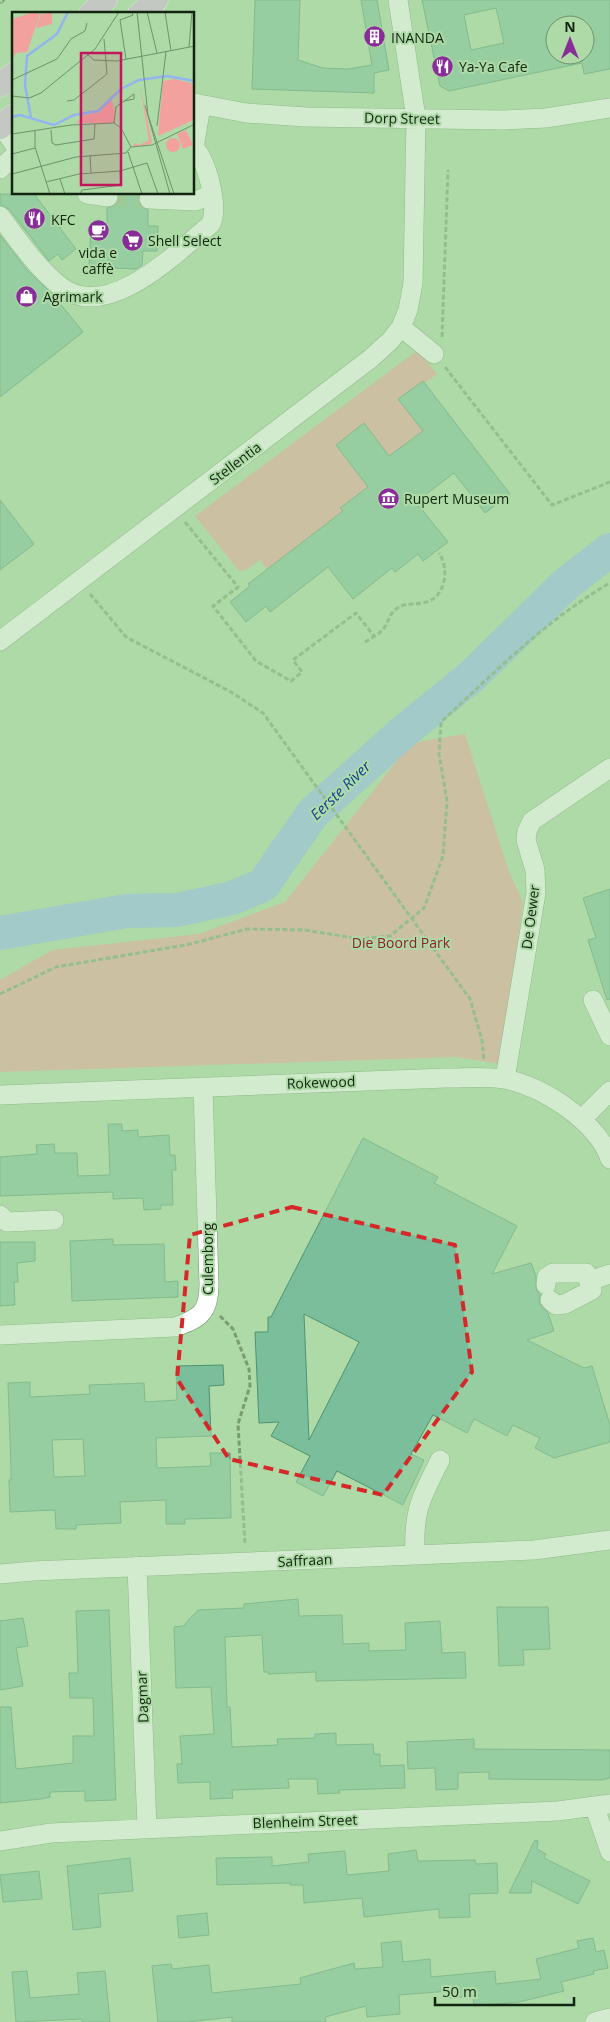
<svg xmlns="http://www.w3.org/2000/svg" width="610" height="2022" font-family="'Open Sans',sans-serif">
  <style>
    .green { fill: #f2a19e }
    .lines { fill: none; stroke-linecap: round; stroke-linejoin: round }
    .river { stroke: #92b5f1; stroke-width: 34 }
    .building { fill: #7abe9c; stroke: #4f9272; fill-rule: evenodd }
    .minor-tunnel { stroke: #8eb688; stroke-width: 19; stroke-dasharray: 19 9; stroke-linecap: butt }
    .minor-casing { stroke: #6b9565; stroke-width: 20 }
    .major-casing { stroke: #fff; stroke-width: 25 }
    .path { stroke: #799c73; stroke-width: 3; stroke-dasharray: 5 2.5; stroke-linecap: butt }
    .minor { stroke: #fff; stroke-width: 19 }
    .major { stroke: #ddb3e5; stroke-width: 24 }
    .rail-casing { stroke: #3f583b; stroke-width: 5.5 }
    .rail { stroke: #addaa6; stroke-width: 4; stroke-dasharray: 11; stroke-linecap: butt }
    .marked { fill: none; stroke: #d62828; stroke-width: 4; stroke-dasharray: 10 6; stroke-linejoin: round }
    .labels { text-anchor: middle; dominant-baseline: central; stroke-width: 4; stroke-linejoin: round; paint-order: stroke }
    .poi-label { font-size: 14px; fill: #132511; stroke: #addaa6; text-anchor: start }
    .street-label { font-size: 14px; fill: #132511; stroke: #addaa6 }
    .park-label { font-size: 14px; fill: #92202a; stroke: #addaa6 }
    .water-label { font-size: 15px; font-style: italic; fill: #134196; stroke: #addaa6 }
    .inset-river { fill: none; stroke: #92b5f1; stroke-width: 2.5 }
    .inset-road { fill: none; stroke: #6f926a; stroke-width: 1 }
    .view { fill: #c2185b; fill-opacity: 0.15; stroke: #c2185b; stroke-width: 2.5 }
    .inset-edge { fill: none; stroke: #132511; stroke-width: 2.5 }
  </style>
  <rect width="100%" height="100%" fill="#addaa6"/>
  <path class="green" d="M418,350l19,24 -12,9 -2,-2 -24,18 24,32 -34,25 -25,-32 -28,22 32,41 -27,21 2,3 -76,59 -7,-10 -14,10 -7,1 -44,-55z
    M465,734l44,138 14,30 -22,162 -45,-7 -456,15v-92l52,-30 147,-16 86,-32 126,-159z"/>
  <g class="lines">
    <path class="river" d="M0,933l127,-22 50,-1 55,-12 31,-13 50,-72 89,-80 69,-56 95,-93 44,-34"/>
  </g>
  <path class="building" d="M255,0h45l-2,60 25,8 25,1 24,-4 -11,-65h16l12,70 -15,3v20l-122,-4z
    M422,0h188v69l-26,5 -2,-11 -133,28 -9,-5zM496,8l8,35 -33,7 -7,-35zM555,25h30v30h-30z
    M0,194h34l42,55 -14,11 -4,-6 -9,7 -40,-52 -9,-4z
    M119,194h20v11l9,5v16h10l-1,25h-14l-1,14 -6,4 -47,-2 2,-43 16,1v-17l10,-4z
    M0,235l27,35 27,26 29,36 -83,65z
    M423,381l87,113 -25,19 -31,-40 -38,29 32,40 -25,19 -5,-7 -23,18 -3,-4 -39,31 -25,-32 -58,45 -4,-6 -20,16 -16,-20 20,-16 -2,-2 95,-73 -3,-3 28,-21 -32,-42 28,-22 25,33 34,-25 -25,-32z
    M0,500l34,44 -34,26z
    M610,889v110l-3,1 -19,-60 8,-2 -13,-40z
    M108,1124h14v7l16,-1v7l31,-2 1,20h5l1,15h-4l1,35h-12v4l-17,1 -1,-12 -30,1v-7l-113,4v-39l37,-3 -1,-9 18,-1 1,9h22l1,23 32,-1z
    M363,1138l75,39 -4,6 83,43 -25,48 39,-11 5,13v13l4,6 -1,8 9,10 6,18 -27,9 57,28 8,-2 18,59v17l-56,16 -19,-10 5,-10 -27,-13 -6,11 -33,-17 -7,14 -34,-18 -22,39 13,6 -21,45 -66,-34 -14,25 -27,-14 14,-26 -39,-20 8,-14 -20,1 -4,-91h13v-15h3zM304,1314l55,28 -50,98z
    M113,1239v6l51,-1 1,38 13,-1v16l-106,4 -2,-60z
    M0,1242h35v19l-18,2 1,19h-4l1,23 -15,1z
    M223,1365l1,20 -15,1 2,50 -55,2 1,30 54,-2 -1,-13h20l1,65 -46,1v5h-19v-24l-46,2 1,21 -45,2v4h-20l-1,-19 -45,2 -1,-32h2v-12l-3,-85 22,-1v15l60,-3 -1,-9 55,-2 1,19 32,-2 -1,-34zM83,1439l2,37 -31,1 -2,-37z
    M298,1599l1,17 43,-1 1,29 26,-1v8l37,-1 -1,-27 35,-2 2,32 23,-1 1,26 -150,3v-9l-48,2v-2h-4l-2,-37 -37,2 2,70h3l2,40 46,-2 -1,-6 38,-1v-4l21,-1v12l37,-1 1,10h6v12l24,-1 1,23 -66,2 1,3 -22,1 -1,-15h-29l1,9 -57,2 1,8 -23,1v-17l-32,1 -1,-19h5l-2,-28 34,-2 -3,-47 -35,1 -2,-61 9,-1 15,-16 46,-2v-4z
    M497,1607h51l2,42 -27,1 1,15 -25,1z
    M109,1610l7,190 -31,1v-10l-35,1v5l-9,2 -41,4v-96h11l5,62 57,-6v-27h21l-1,-38h-23l-1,-25h9l-2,-62z
    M23,1618l5,28 -12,2 7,38 -23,4v-69z
    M474,1739v10l136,1v28l-8,2 -113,-1v-7l-31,1v16l-22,1 -1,-22 -27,1 -1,-27z
    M535,1840l3,1 -1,8 9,5 -2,4 46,23 -12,23 -46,-23 -1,12h-22z
    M416,1850l2,11 57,-1 1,4 21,-1 1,30 -29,1 1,23 -31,1v-9l-75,8 -2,-19 -58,5 -1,-18h-13v-2l-73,2 -1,-27 56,-1v9l37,-4 -1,-8 37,-3 2,24 42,-4 -1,-17z
    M130,1858l3,33 -35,3 3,33 -28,3 -6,-64z
    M39,1871l3,28 -39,3 -3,-27z
    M207,1913l2,22 -30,3 -2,-22z
    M593,1938l3,14 8,-2 4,18 -15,3 1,3 -33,8 3,9 -45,11 -45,4 -1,-10 -23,2v-7l-51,4 1,19 -33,3 -1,-11 -41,11 1,5h-94v-5l-45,5h-29l-6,-56 19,-2 1,5 37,-4 3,28 89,-9 -1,-6 54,-15 1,6 28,-2 -2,-24 20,-2 2,21 27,-3 1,18 64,-6 1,13 45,-5 -5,-20 43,-11 -2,-7z
    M27,1971l3,27 49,-4 -2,-21 28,-2 5,51h-28v-3l-66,3 -4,-50z"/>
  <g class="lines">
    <path class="minor-tunnel" d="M108,197l41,2"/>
    <defs>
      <path id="minor" d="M194,103l52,10 60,4 196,3 44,-2 64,-10
        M1,126l13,18
        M194,148l7,-42
        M0,169l14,-13
        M87,194l21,3
        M149,199l47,2 16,-7
        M0,216c18,24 37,52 60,70 47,38 117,-34 151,-62 8,-18 -4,-62 -16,-75
        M401,327l33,27
        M0,641l370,-282 20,-18 11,-14 7,-17 5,-27 3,-165 -18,-118
        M593,1000l17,36
        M505,1079l31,-186 -1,-23 -9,-30 1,-9 5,-10 78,-53
        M0,1095l446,-17c19,0 39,-2 58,1 38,7 93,42 106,80
        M582,1119l28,-28
        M0,1215l7,7 47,-2
        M589,1281l21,-7
        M546,1285l1,-8 6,-4h33l6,17 -27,14 -9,1 -6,-5
        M0,1335l175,-8c26,-9 34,-15 34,-43l-6,-197
        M415,1555c-2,-45 6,-57 25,-95
        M137,1566l10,262
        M0,1574l33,-3 501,-21 76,-10
        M595,1808l15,44
        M0,1841l51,-8 507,-22 52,-7
        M595,2022l15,-4"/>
      <path id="major" d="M91,14l14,-14
        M140,14l16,-14
        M0,85l14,-11
        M0,127l14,-11"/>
    </defs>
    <use href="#minor" class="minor-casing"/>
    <use href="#major" class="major-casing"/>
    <path class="path" d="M442,337l6,-167
      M445,367l107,138 58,-23
      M185,522l53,65 -25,19 43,55 35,20 11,-9 -9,-12 63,-47 18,23
      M90,594l36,43 105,55 32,21 207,286 12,41 2,20
      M365,642c6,-4 15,-8 19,-14 5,-6 5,-14 12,-19 9,-7 16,-4 26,-6 24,-3 28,-34 17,-50
      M0,994l56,-27 130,-22 61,-16 58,1 55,9 30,-3 34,-28 19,-52 4,-55 -8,-47 2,-32c53,-49 106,-103 169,-139
      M220,1316l13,13 16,40 1,17 -12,38 7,120"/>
    <use href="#minor" class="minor"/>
    <use href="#major" class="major"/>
    <defs>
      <path id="rail" d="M0,1l2,-1"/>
    </defs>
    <use href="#rail" class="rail-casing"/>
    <use href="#rail" class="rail"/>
  </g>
  <path d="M0 0H610V2022H0ZM292,1207l163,38 17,127 -89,123 -154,-36 -52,-80 13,-144z" fill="#addaa6" fill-opacity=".55" fill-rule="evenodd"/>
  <path class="marked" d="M292,1207l163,38 17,127 -89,123 -154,-36 -52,-80 13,-144z"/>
  <defs>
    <symbol id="building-disc" viewBox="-11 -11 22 22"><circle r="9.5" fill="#882d98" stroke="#addaa6"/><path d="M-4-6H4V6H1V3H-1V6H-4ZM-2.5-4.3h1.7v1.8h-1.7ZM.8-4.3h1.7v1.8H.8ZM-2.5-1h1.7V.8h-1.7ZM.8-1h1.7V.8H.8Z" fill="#fff"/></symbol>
    <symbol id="restaurant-disc" viewBox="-11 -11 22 22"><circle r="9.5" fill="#882d98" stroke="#addaa6"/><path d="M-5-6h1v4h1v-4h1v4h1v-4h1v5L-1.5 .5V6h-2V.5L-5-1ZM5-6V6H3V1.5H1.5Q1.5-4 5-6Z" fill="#fff"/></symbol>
    <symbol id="cafe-disc" viewBox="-11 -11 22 22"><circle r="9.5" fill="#882d98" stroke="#addaa6"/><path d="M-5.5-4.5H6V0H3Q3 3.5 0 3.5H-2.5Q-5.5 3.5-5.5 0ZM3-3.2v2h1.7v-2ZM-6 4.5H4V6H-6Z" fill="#fff"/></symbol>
    <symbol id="supermarket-disc" viewBox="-11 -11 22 22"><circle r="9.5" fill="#882d98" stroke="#addaa6"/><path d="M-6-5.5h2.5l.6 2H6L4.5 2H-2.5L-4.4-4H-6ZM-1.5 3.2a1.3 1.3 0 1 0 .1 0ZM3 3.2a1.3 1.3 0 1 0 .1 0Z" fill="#fff"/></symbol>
    <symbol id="shop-disc" viewBox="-11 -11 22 22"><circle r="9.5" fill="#882d98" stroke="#addaa6"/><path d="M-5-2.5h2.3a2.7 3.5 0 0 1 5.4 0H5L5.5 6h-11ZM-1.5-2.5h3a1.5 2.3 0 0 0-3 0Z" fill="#fff"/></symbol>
    <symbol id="museum-disc" viewBox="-11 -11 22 22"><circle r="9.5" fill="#882d98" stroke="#addaa6"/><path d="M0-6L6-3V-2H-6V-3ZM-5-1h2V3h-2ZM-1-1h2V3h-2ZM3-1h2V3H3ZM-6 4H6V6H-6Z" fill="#fff"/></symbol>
  </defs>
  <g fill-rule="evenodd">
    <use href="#building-disc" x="362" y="24" width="25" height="25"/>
    <use href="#restaurant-disc" x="430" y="54" width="25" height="25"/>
    <use href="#restaurant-disc" x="22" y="206" width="25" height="25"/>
    <use href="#cafe-disc" x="86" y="218" width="25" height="25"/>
    <use href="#supermarket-disc" x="120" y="228" width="25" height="25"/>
    <use href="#shop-disc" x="14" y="284" width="25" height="25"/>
    <use href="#museum-disc" x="376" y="486" width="25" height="25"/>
  </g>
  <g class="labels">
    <g class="poi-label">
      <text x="391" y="37">INANDA</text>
      <text x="459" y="66">Ya-Ya Cafe</text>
      <text x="51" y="219">KFC</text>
      <text x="148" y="240">Shell Select</text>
      <text x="98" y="252" text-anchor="middle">vida e<tspan x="98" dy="16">caffè</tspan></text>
      <text x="43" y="296">Agrimark</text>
      <text x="404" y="498">Rupert Museum</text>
    </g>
    <g class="street-label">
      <text transform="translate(402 118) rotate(1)">Dorp Street</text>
      <text transform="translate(235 463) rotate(-37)">Stellentia</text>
      <text transform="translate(530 917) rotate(-83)">De Oewer</text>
      <text transform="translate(321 1082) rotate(-2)">Rokewood</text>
      <text transform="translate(207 1259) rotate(-90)">Culemborg</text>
      <text transform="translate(305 1560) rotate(-3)">Saffraan</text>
      <text transform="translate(142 1697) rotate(-92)">Dagmar</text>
      <text transform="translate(305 1821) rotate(-2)">Blenheim Street</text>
    </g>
    <g class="park-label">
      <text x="401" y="942">Die Boord Park</text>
    </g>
    <g class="water-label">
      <text transform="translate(340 790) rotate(-44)">Eerste River</text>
    </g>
  </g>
  <g transform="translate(12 12)">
    <rect width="182" height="182" fill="#addaa6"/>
    <path d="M22,0l6,2 -13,38 -11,1 -4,6v-40zM40,1v11l-16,4 5,-14zM163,67l19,5v36l-36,16 5,-55zM128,73l12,57 -2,2 -16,3v-4l5,2 10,-4zM96,89h4l3,11 -1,11h-38l9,-8 15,-3zM174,118l7,15 -10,4 -6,-15zM154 133a7 7 0 1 1 14 0a7 7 0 1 1-14 0Z" fill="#f2a19e"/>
    <path class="inset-river" d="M0,105l8,-2 34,10 20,-10 24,-4 23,-22 18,-9 28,-4 28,5M19,106l-6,-33 2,-29 30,-22 11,-22"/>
    <path class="inset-road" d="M125,0l11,103 26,79M135,0l10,41M153,0l6,39M177,35l3,-35M75,42l7,6 23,1 78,-15M114,47l-6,-39 13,-5 -1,-3M0,68l45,-21 14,-20 14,-8 2,-8M0,84l17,2 12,-5 54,-44 24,-37M55,89l7,-1 33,-26 -3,-35M112,89l10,-2v-5M133,93l25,89M102,111l2,-16 18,-13M145,114l9,-74M39,118l1,13 4,2 38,-6 1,-15M23,119v16l15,47M0,122l59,-9 43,-2 7,5 10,19M119,135l21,-2 43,-21M116,140l14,42M0,142l23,-6M78,143l1,18M0,162l64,-17 50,-4 5,-6M48,167l5,15M34,170l33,-8 41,-3 27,-8 11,31M68,182l2,-4 39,-5 -1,-14"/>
    <path class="view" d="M69,41h40v132h-40z"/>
    <rect width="182" height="182" class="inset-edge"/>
  </g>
  <g transform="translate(570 40)"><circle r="24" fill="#addaa6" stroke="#6f926a"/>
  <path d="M0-4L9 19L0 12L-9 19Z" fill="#882d98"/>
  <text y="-8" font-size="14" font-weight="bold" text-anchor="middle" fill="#132511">N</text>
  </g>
  <path d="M435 1997v8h139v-8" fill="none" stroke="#132511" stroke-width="2.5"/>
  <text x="442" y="1997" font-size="15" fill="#132511" stroke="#addaa6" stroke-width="4" paint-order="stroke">50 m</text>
</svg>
